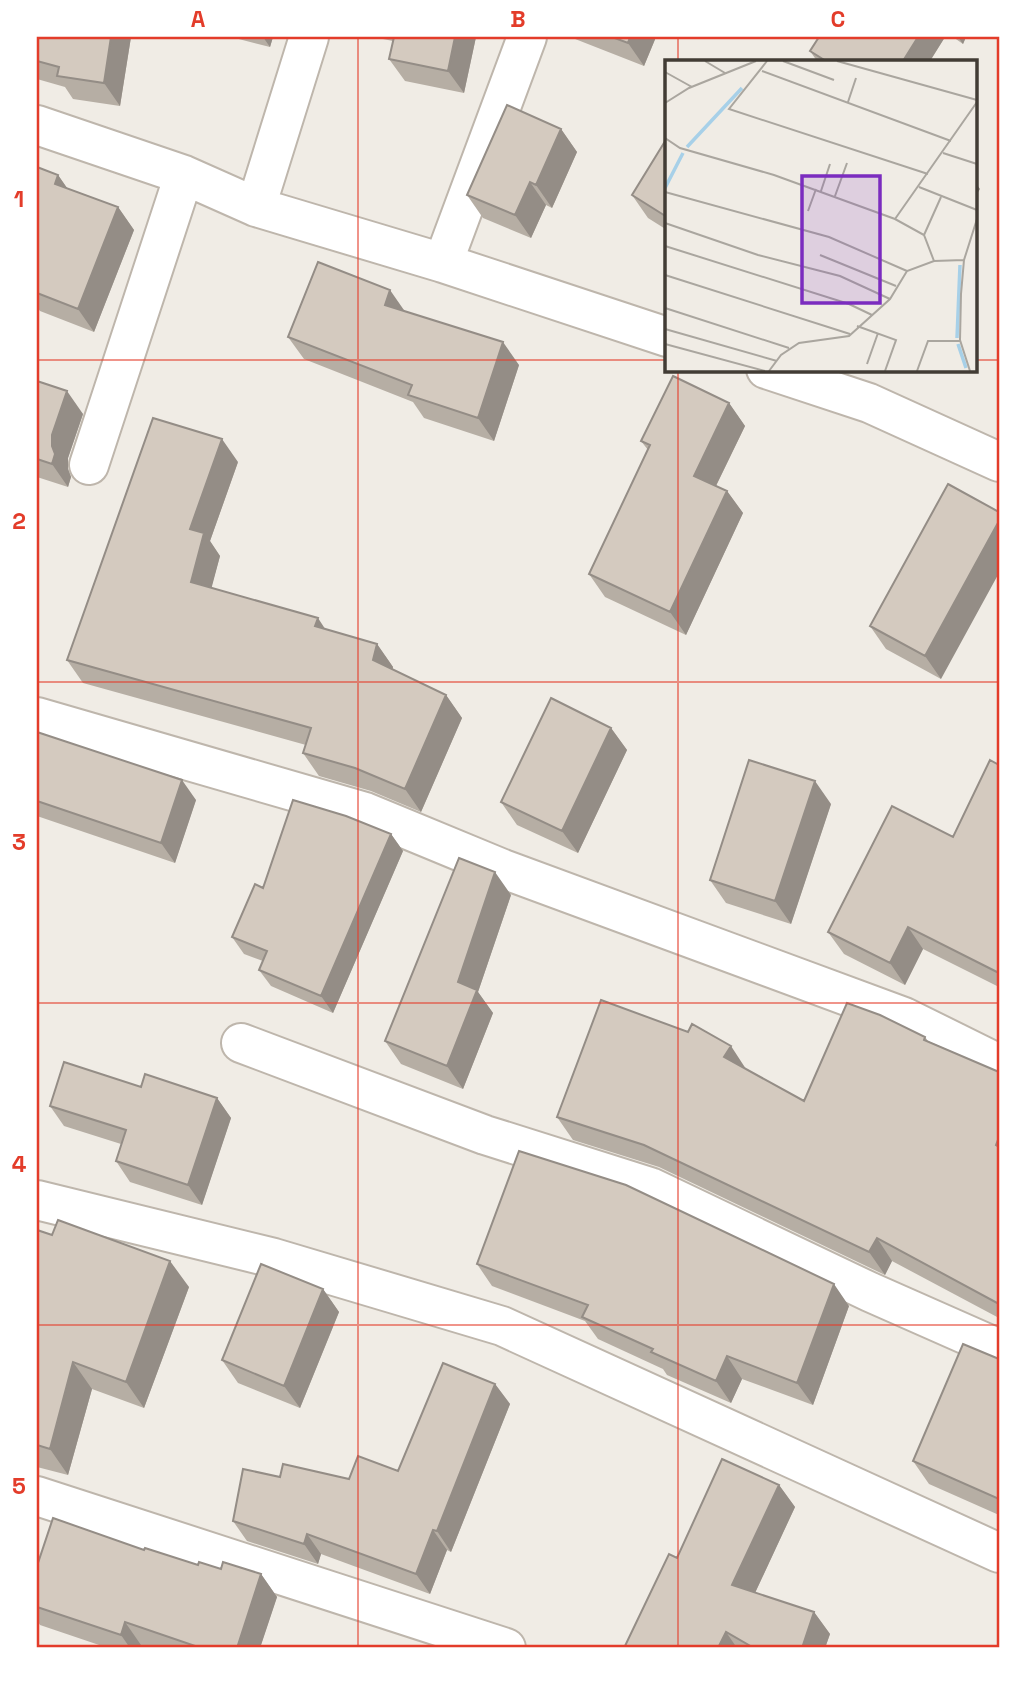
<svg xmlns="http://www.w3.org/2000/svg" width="1036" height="1685" font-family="'Space Grotesk',sans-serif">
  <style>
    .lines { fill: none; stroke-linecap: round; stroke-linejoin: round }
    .minor-casing { stroke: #beb6ac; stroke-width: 42 }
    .minor { stroke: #fff; stroke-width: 38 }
    .wall { fill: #b6aea4 }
    .shaded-wall { fill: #948d86 }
    .building { fill: #d4cabf; stroke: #948d86; stroke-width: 2 }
    .grid { fill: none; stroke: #e33c2a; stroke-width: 2; stroke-opacity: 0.55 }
    .inset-river { fill: none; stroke: #a7d0e8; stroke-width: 3.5 }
    .inset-road { fill: none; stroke: #aaa69f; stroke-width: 2 }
    .view { fill: #7b2cbf; fill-opacity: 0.15; stroke: #7b2cbf; stroke-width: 3.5 }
    .inset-edge { fill: none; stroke: #423c35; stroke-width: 3.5 }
    .neatline { fill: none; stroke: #e33c2a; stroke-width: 2.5 }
    .grid-label { font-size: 23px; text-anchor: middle; font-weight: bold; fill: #e33c2a }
  </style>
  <rect width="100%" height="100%" fill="#f0ece5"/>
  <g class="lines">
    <defs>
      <path id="minor" d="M37,125l147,50 72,32 187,56 224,74
        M256,207l53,-170
        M443,263l84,-226
        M766,369l103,34 130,59
        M89,465l95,-290
        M37,717l328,95 138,57 401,148 95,47
        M241,1043l244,92 165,52 220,105 129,57
        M37,1200l237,58 228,68 497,227
        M37,1496l469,152"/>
    </defs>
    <use href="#minor" class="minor-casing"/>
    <use href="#minor" class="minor"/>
  </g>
  <path class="wall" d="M37,37h94l-11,69 -47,-7 -8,-12 -28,-8z
    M231,37h42l-3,10z
    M373,37h103l-12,56 -59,-12 -16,-22 4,-18z
    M570,37h86l-12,29z
    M819,37h126l-15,24h-113l-7,-10z
    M953,37h13l-3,7z
    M561,129l16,23 -25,56 -6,-3 -15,33 -48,-20 -16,-23z
    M667,138v92l-19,-12 -16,-23z
    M37,167l21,8 9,13 51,19 16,23 -40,102 -54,-21 -3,-4z
    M405,311l114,54 -25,76 -70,-23 -11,-16 -109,-43 -16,-22z
    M37,381l46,33 -15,44v11l3,8 -3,10 -31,-10z
    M729,403l16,23 -29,60 11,5 16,22 -57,122 -81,-38 -16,-23 59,-124 -7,-9z
    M238,462l-28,79 10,15 -9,32 114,41 52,15 16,23 -1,3 54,25 16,23 -41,94 -50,-21 -52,-15 -16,-23 3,-8 -223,-62 -16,-23z
    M948,484l-7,195 -55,-30 -16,-23z
    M611,728l16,22 -49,103 -61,-28 -16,-23z
    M37,732l159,68 -21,63 -138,-47z
    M999,765v222l-76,-38 -18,36 -61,-31 -16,-22 125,-95z
    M831,804l-40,120 -65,-21 -16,-23z
    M391,834l12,17 -70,162 -62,-27 -12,-16 4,-9 -19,-7 -12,-17z
    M511,895l-33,97 15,21 -30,76 -62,-25 -16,-23z
    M925,1037l3,4 71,31v246l-107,-57 -7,14 -226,-108 -86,-27 -16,-23 189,-48 58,32z
    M141,1087l76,11 14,20 -29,87 -72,-23 -14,-21 5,-17 -57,-18 -14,-20z
    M37,1230l152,57 -45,121 -52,-19 -24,86 -31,-8z
    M477,1264l372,42 -36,99 -71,-26 -11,24 -64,-28 -4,-6 -65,-30 -13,-18 -93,-35z
    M323,1289l16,23 -39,96 -62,-25 -16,-23z
    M999,1359v156l-70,-31 -16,-23z
    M495,1384l15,20 -59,148 -4,-2 -17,44 -109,-40 -3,10 -71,-23 -14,-20 47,-44 69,2 49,-8z
    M779,1485l16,22 -40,86 59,19 16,22 -5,14h-201z
    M144,1550l54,15 63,9 16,23 -17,51h-110l-9,-3 -1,3h-32l-68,-23 -3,-5v-54z"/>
  <path class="shaded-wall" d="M111,37h20l-11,69 -16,-23z
    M263,37h10l-3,10z
    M455,37h21l-12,56 -16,-22z
    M630,37h26l-12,29 -16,-23z
    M918,37h27l-15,24h-27z
    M958,37h8l-3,7z
    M561,129l16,23 -25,56 -16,-23z
    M58,175l16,23 -19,-14z
    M530,182l16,23 -15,33 -16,-23z
    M975,182l5,7 -5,8z
    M118,207l16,23 -40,102 -16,-23z
    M390,290l16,23 -21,-8z
    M503,342l16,23 -25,76 -16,-23z
    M67,391l16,23 -15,44v11l3,8 -3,10 -16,-23v-29z
    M729,403l16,23 -35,72 -16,-22z
    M222,439l16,23 -28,79 10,15 -13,49 -16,-23 -1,-53z
    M727,491l16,22 -57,122 -16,-23z
    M999,521v52l-58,106 -16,-23z
    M318,618l15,23 -18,-15z
    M377,644l16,23 -4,16 -16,-23z
    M446,695l16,23 -41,94 -16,-23z
    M611,728l16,22 -49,103 -16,-22z
    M182,780l14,20 -21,63 -14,-20z
    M815,781l16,23 -40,120 -16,-23z
    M391,834l12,17 -70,162 -12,-17z
    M495,872l16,23 -33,97 15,21 -30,76 -16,-23 11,-84z
    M908,927l15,22 -18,36 -15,-22z
    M731,1046l15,23 -6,11 -16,-23z
    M217,1098l14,20 -29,87 -14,-20z
    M877,1238l15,23 -7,14 -16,-23z
    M170,1261l19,26 -45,121 -18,-26z
    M834,1284l15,22 -36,99 -16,-22z
    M323,1289l16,23 -39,96 -16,-22z
    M727,1356l15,23 -11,24 -15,-22z
    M73,1362l19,27 -24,86 -18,-26z
    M495,1384l15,20 -59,148 -14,-21z
    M779,1485l16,22 -47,101 -16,-23z
    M433,1530l14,20 -17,44 -14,-20z
    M307,1534l14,20 -3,10 -14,-20z
    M261,1574l16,23 -17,51h-23z
    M814,1612l16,22 -5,14h-23z
    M125,1622l16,23 -1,3h-10l-9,-13z
    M726,1632l11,16h-19z"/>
  <path class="building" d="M37,37h74l-7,46 -47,-7 2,-9 -22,-6z
    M394,37h61l-7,34 -59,-12z
    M612,37h18l-2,6z
    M819,37h99l-15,24h-77l-16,-10z
    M507,105l54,24 -25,56 -6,-3 -15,33 -48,-20z
    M667,138v79l-35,-22z
    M37,167l21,8 -3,9 63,23 -40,102 -41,-16z
    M318,262l72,28 -5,15 118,37 -25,76 -70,-23 4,-10 -124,-48z
    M673,376l56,27 -35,73 33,15 -57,121 -81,-38 61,-129 -9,-4z
    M37,381l30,10 -15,44v11l3,8 -3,10 -15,-5z
    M153,418l69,21 -32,90 14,4 -13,49 127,36 -3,8 62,18 -4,16 73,35 -41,94 -50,-21 -52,-15 8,-25 -244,-68z
    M948,484l51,28v9l-74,135 -55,-30z
    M551,698l60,30 -49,103 -61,-29z
    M37,732l145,48 -21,63 -124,-42z
    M749,760l66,21 -40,120 -65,-21z
    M990,760l9,5v208l-91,-46 -18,36 -62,-31 64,-126 61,31z
    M293,800l53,16 45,18 -70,162 -62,-26 8,-19 -35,-14 23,-53 8,4z
    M459,858l36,14 -37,110 19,8 -30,76 -62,-25z
    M601,1000l87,32 4,-8 39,22 -7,11 80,44 43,-98 33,12 45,22 -1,3 75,32v65l-3,8 3,2v157l-122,-66 -8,14 -225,-107 -87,-28z
    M64,1062l77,25 4,-13 72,24 -29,87 -72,-24 10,-31 -76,-24z
    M519,1151l107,34 208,99 -37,99 -70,-27 -11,25 -65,-29 2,-3 -71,-32 6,-12 -111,-41z
    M58,1220l112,41 -44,121 -53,-20 -23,87 -13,-4v-215l15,5z
    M261,1264l62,25 -39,97 -62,-26z
    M963,1344l36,15v140l-86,-38z
    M443,1363l52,21 -58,147 -4,-1 -17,44 -109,-40 -3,10 -71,-23 10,-52 37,8 3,-13 66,15 9,-23 40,15z
    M722,1459l57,26 -47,100 82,27 -12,36h-48l-28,-16 -8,16h-94l45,-94 8,4z
    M53,1518l91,32 1,-2 53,17 1,-3 22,7 2,-7 38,12 -24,74h-36l-76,-26 -4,13 -84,-28v-41z"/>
  <path class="grid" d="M358,37v1611M678,37v24M37,360h630M975,360h24M678,369v1279M37,682h962M37,1003h962M37,1325h962"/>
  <g transform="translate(665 60)">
    <rect width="312" height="312" fill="#f0ece5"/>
    <path class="inset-river" d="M22,87l55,-59M0,128l18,-35M292,278l3,-73M293,284l8,24"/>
    <path class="inset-road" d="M40,1l20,12M102,1l-38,48 199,65M118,1l51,19M172,1l140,39M97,11l189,70M0,12l27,15M183,42l8,-24M0,43l24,-15 67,-27M0,78l15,10 94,27 121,44 29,16 10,26M278,93l34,11M254,127l58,23M156,131l9,-27M0,132l164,45 78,34M170,136l12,-33M143,151l8,-22M230,159l82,-117M0,163l93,32 82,21 50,23M259,175l17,-38M0,186l184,58 23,11M155,195l76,31M0,215l185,59M0,248l124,40M192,266l39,14 -11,31M0,269l112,32M0,284l100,27M202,304l11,-31M104,311l12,-16 18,-12 50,-7 41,-37 17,-28 27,-10 30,-1M252,311l11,-30h33M305,311l-10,-31 1,-46 3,-34 13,-41"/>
    <path class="view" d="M137,116h78v127h-78z"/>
    <rect width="312" height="312" class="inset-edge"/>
  </g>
  <rect width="1036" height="1685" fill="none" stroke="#ffffff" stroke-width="77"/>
  <rect x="38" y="38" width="960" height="1608" class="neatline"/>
  <g class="grid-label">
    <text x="198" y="27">A</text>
    <text x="518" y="27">B</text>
    <text x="838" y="27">C</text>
    <text x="19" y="207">1</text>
    <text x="19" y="529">2</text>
    <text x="19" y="850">3</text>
    <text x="19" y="1172">4</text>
    <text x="19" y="1494">5</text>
  </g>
</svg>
